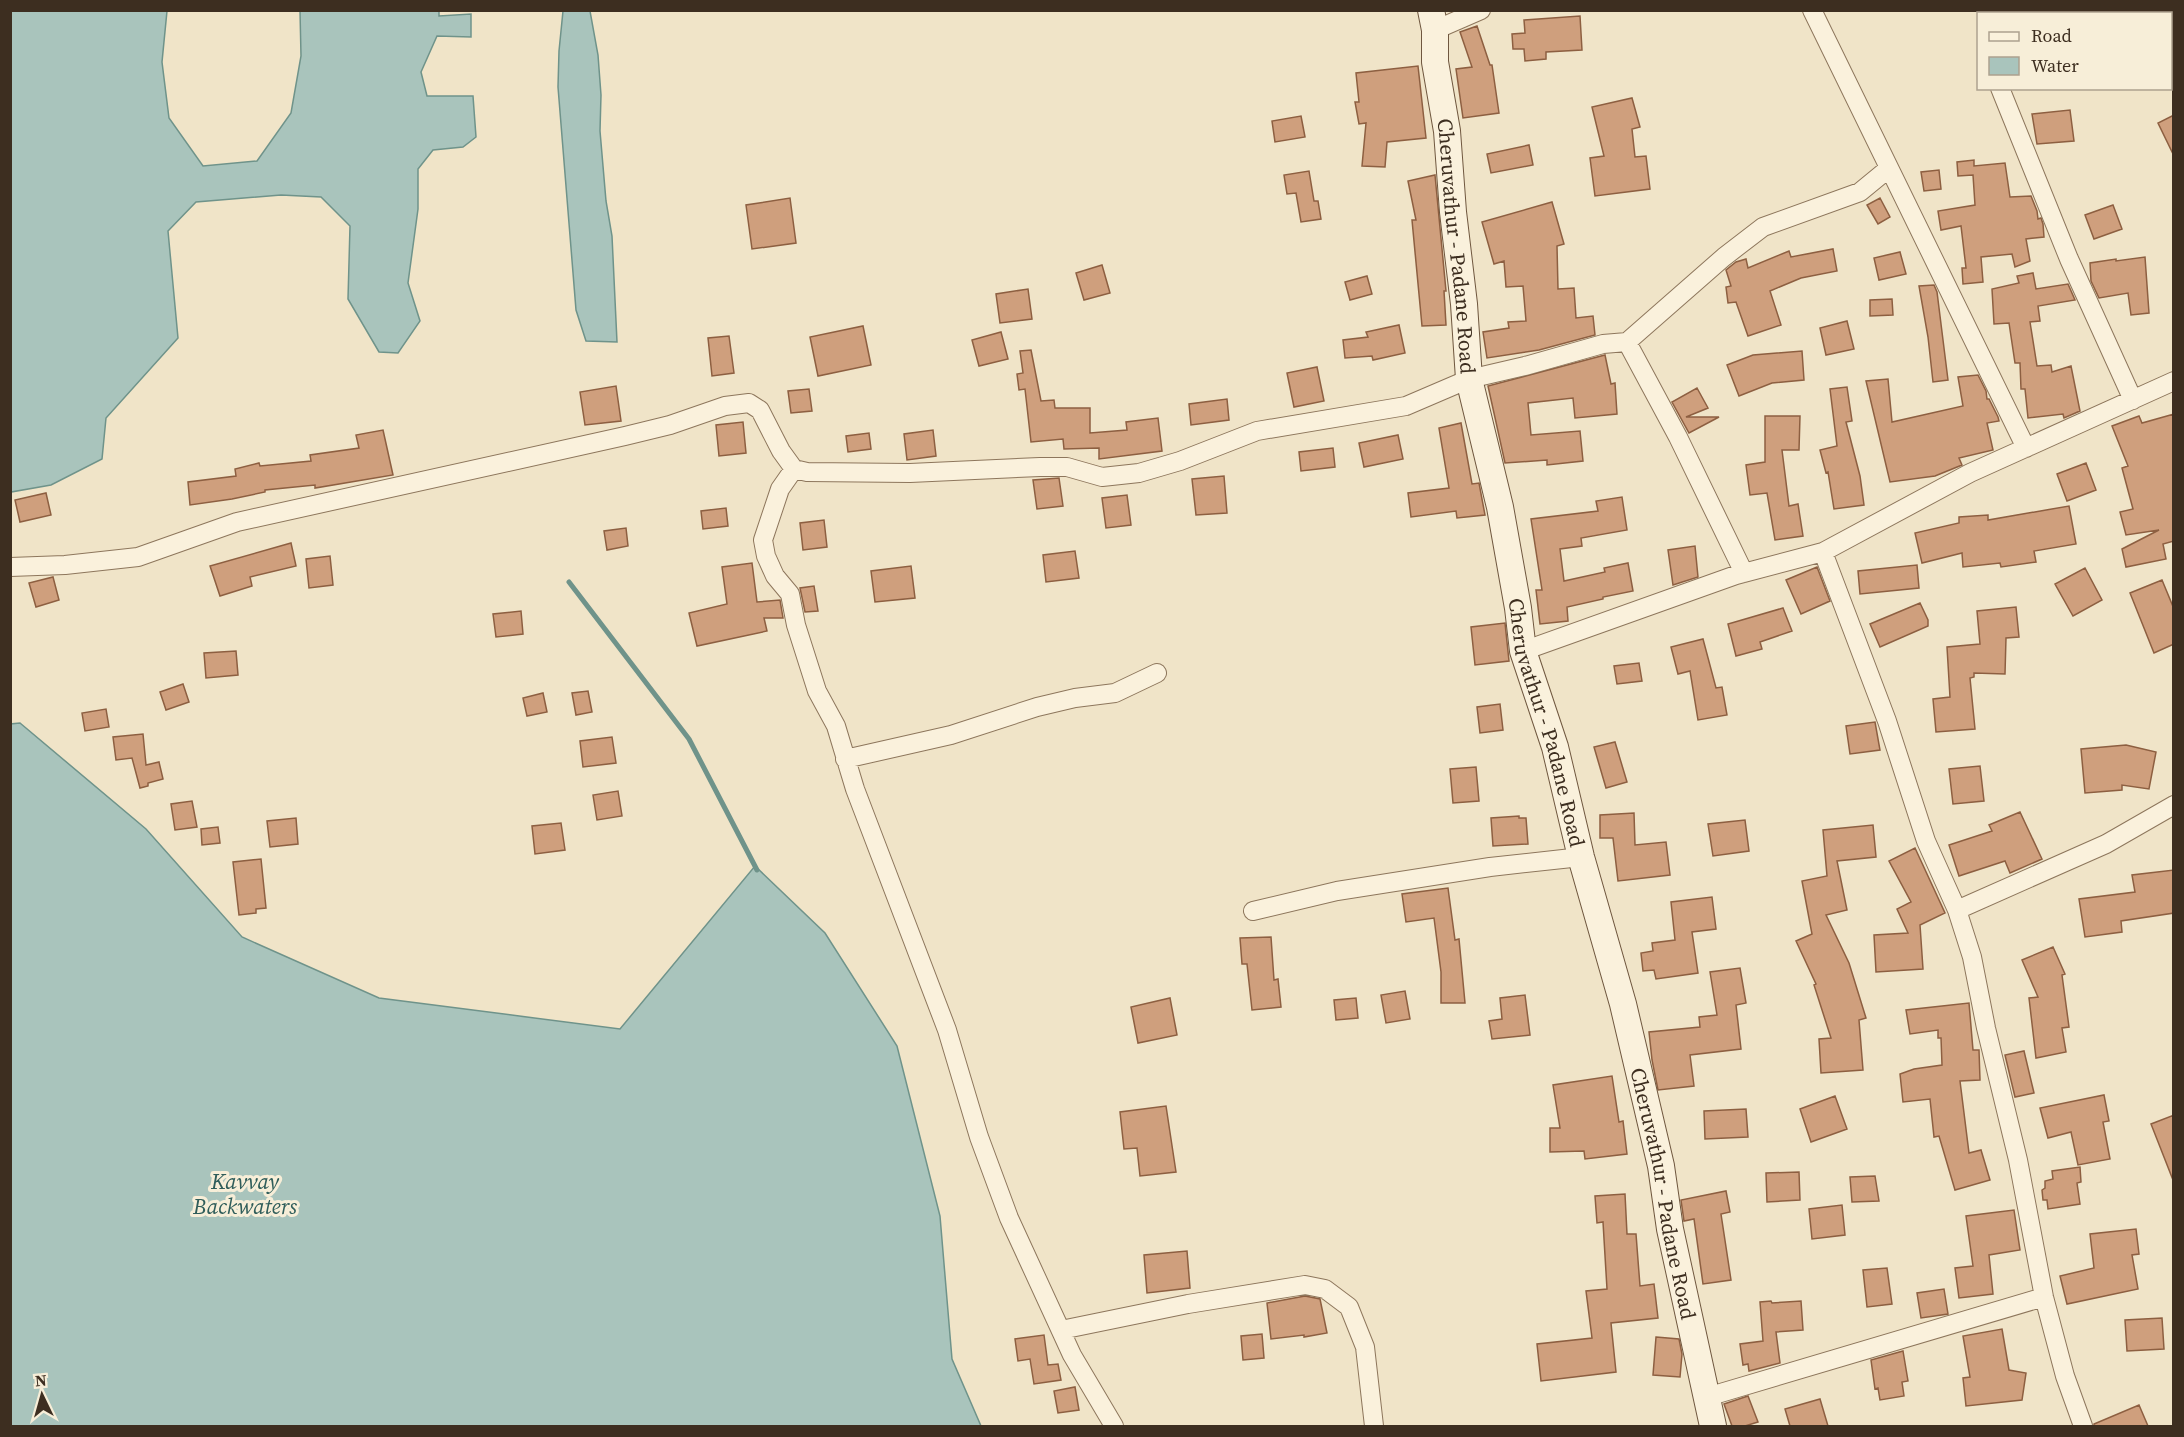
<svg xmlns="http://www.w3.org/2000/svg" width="2184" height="1437" font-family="'Source Serif 4',serif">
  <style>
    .water { fill: #a9c4bc; stroke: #6f938a; stroke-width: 1.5 }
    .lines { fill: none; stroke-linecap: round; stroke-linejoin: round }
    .stream { stroke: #6f938a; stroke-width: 5 }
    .building { fill: #cf9f7d; stroke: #8d5f41; stroke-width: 1.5 }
    .minor-casing { stroke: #8d765c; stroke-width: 20 }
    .secondary-casing { stroke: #6f573f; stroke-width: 28 }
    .minor { stroke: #faf1dc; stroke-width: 18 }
    .secondary { stroke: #faf1dc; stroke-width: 26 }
    .labels { text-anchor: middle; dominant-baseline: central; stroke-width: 6; stroke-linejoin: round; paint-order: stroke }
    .street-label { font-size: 21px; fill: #3d2e20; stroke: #f7eed8 }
    .water-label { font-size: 22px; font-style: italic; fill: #2f5d5a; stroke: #f7eed8 }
  </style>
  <rect width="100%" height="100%" fill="#f0e4c8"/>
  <path class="water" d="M439,11v5l32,-2v23l-34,-1 -16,36 6,24h46l3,41 -13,10 -30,3 -15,19v40l-10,74 12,38 -22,32 -19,-1 -31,-53 2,-73 -29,-29 -40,-2 -85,7 -28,29 10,107 -72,80 -4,41 -51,26 -40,7v-481h156l-5,51 7,56 34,48 54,-5 34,-48 10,-57 -1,-45z
    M563,11h27l8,44 3,40 -1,36 6,70 6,35 5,106 -31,-1 -10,-31 -18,-223 1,-36z
    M20,723l126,106 96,108 137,61 241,31 135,-163 70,67 72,113 43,170 12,143 29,67h-970l-1,-702z"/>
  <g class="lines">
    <path class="stream" d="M569,582l120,157 68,131"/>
  </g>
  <path class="building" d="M1580,16l2,34 -36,2v7l-21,2 -1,-12h-11l-1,-15 13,-1 -1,-13z
    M1477,26l13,39h2l7,48 -36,5 -7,-49 16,-2 -12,-35z
    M1418,66l8,72 -39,4 -2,25 -23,-1 4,-43 -7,1 -4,-22h4l-3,-29z
    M1632,98l8,29 -8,2 3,28 11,-1 4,33 -55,7 -5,-38 14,-2 -12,-49z
    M2070,110l4,31 -37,3 -5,-30z
    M2174,115v41l-16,-33z
    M1301,116l4,21 -30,5 -3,-21z
    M1529,145l4,20 -42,8 -4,-19z
    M1974,160v6l31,-3 5,34 21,-1 6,15 1,8 3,-1 2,6 1,13 -18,2 4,22 -15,6 -3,-13 -31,3 2,25 -20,2 -1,-16h4l-5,-42 -20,4 -3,-19 37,-6 -2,-30 -15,1 -1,-14z
    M1939,170l2,19 -17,2 -3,-19z
    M1309,171l5,30h4l3,18 -20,3 -5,-29 -9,1 -3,-19z
    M1435,175l11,116h-2l2,34 -24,1 -10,-106h4l-8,-39z
    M790,198l6,45 -44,6 -6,-44z
    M1880,198l10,19 -12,7 -11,-19z
    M1552,202l12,42 -7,2 1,43 16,-1 2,30 17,-2 2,19 -56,15 -52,8 -4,-26 26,-4 -1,-6 18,-1 -3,-35 -17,1 -2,-26 -10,3 -12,-42z
    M2113,205l9,24 -28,10 -9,-24z
    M1833,249l4,22 -36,7 -31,13 11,34 -33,11 -12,-34 -8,1 -2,-16 5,-1 -5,-16 10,-8 10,-3 2,9 41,-17 2,6z
    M1900,252l6,22 -27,6 -5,-22z
    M2145,257l4,56 -18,2 -3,-22 -29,5 -8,-17 -1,-18 26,-4v2z
    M1102,265l8,28 -26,7 -8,-27z
    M2033,273l3,16 32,-5 7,16 -37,6 2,15 -10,1 7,44 14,-1 1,7 19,-6 9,45 -16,7 -1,-4 -35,4 -3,-29h-4l-1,-26h-5l-6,-40 -15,1 -2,-35 27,-6 -2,-7z
    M1367,276l5,18 -22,6 -5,-18z
    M1934,285l3,7 11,88 -15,2 -5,-45 -9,-51z
    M1028,289l4,30 -32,4 -4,-29z
    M1892,299l1,16 -23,1v-16z
    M1847,321l7,28 -28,6 -6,-27z
    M1399,325l6,28 -32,7 -1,-4 -27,2 -2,-18 25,-3 -2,-5z
    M863,326l8,39 -53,11 -8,-39z
    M1001,332l7,27 -29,7 -7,-26z
    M729,336l5,37 -22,3 -4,-38z
    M1031,350l10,51 13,-1 1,8h35v25l37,-3 -1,-8 32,-4 4,33 -63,8v-11l-35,1 -1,-10 -32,3 -6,-53 -6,1 -2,-16 6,-1 -3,-22z
    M1802,351l2,29 -32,3 -33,13 -12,-31 26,-10z
    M1605,355l6,29 4,-1 2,31 -42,4 -2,-20 -45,5 3,32 49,-4 3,30 -36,4v-5l-42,3 -17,-77z
    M1317,367l7,34 -30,6 -7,-34z
    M1978,375l8,16 1,8h2l9,18 1,4 -12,2 6,27 -34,8 3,7 -27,11 -45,6 -24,-101 22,-2 4,43 71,-16 -5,-29z
    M616,386l5,35 -36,4 -5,-33z
    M1847,387l5,34 -6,1 14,54 4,29 -30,4 -6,-37 -2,1 -6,-23 17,-4 -7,-57z
    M1697,388l11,20 -22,9h33l-30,16 -17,-31z
    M809,389l3,22 -21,2 -3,-22z
    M1227,399l2,21 -38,5 -2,-21z
    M2174,414v127l-11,3 3,15 -40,8 -4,-18 37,-19 -33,5 -6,-23 13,-3 -11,-41 6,-2 -16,-40 27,-10 3,7z
    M1765,416h35l-1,34h-17l7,56 9,-2 5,32 -28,4 -8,-47 -17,2 -4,-30 19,-3z
    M743,422l3,31 -27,3 -3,-31z
    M1461,423l11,61 7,-1 6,32 -28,3 -1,-7 -45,6 -3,-24 41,-5 -10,-60z
    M383,430l10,45 -78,13v-3l-50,5v2l-33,7 -42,6 -2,-23 48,-6 -1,-7 24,-6 1,3 51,-5 -1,-6 49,-7 -3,-13z
    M933,430l3,26 -29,4 -3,-26z
    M869,433l2,16 -23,3 -2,-16z
    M1398,435l5,24 -39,8 -5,-24z
    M1333,448l2,19 -34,4 -2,-19z
    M2086,463l10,27 -29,11 -10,-27z
    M1224,476l3,37 -31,2 -4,-36z
    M1059,478l4,28 -26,3 -4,-29z
    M46,493l5,22 -31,7 -5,-22z
    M1127,495l4,30 -25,3 -4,-30z
    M1622,497l5,33 -46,8 1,8 -22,3 4,32 41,-9 -1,-4 24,-5 5,28 -30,6v2l-36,8 1,14 -28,3 -4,-34h6l-11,-71 67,-8 -2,-10z
    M2069,506l7,38 -42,7 2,11 -35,5 -1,-4 -37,4 -1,-14 -40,10 -7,-30 44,-10v-6l29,-2v5z
    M726,508l2,18 -25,3 -2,-18z
    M824,520l3,27 -24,3 -3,-27z
    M626,528l2,18 -21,4 -3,-19z
    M291,543l5,23 -46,11 2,9 -32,10 -10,-30z
    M1695,546l3,31 -25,8 -5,-35z
    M1075,551l4,27 -33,4 -3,-27z
    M330,556l3,29 -24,3 -3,-29z
    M752,563l5,39 23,-2 3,18h-19l3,13 -70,15 -8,-33 38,-9 -5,-37z
    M1917,565l2,23 -59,6 -2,-23z
    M911,566l4,32 -40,4 -4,-31z
    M1817,567l13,34 -29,13 -15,-34z
    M2085,568l17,32 -29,16 -18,-32z
    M53,577l6,23 -23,7 -7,-24z
    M2162,580l12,29v35l-20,9 -24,-60z
    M814,586l4,25 -13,1 -5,-24z
    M1920,603l8,17v6l-48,21 -10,-23z
    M2016,607l3,30 -13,1 -1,36 -31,-1v4l-4,1 5,51 -39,3 -3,-33 17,-2 -3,-50 33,-3 -3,-33z
    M1783,608l9,23 -32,11 2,7 -26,7 -8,-32z
    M521,611l2,23 -27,3 -3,-23z
    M1505,623l4,38 -34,4 -4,-38z
    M1703,639l13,49 6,-1 5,28 -29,5 -8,-49 -12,3 -7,-27z
    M236,651l2,24 -32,3 -2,-25z
    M1639,663l3,18 -25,3 -3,-18z
    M183,684l6,18 -23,8 -6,-18z
    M588,691l4,21 -16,3 -4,-22z
    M543,693l4,19 -20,4 -4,-18z
    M1500,704l3,26 -23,3 -3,-26z
    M106,709l3,18 -24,4 -3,-18z
    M1875,722l5,28 -30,4 -4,-28z
    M143,734l3,31 13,-3 4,17 -15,4v3l-8,2 -8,-30 -16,2 -3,-23z
    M612,737l4,26 -33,4 -3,-26z
    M1615,742l12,40 -21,6 -12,-41z
    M2126,745l30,7 -7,37 -27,-4v5l-37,3 -4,-44z
    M1980,766l4,35 -31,3 -4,-35z
    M1476,767l3,34 -26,2 -3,-34z
    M618,791l4,25 -25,4 -4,-25z
    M192,801l5,26 -22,3 -4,-26z
    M2020,812l22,47 -32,14 -5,-12 -46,15 -10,-31 43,-14 -3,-6z
    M1634,813l1,32 31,-3 4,33 -52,6 -5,-43h-13v-23z
    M1519,816v2h7l2,26 -35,2 -2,-28z
    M296,818l2,26 -28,3 -3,-26z
    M1745,820l4,31 -36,5 -5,-32z
    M561,823l4,27 -30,4 -3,-28z
    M1873,825l3,32 -39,4 10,49 -21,5 23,48 17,55 -7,2 4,50 -42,3 -2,-34 12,-1 -17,-53 2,-1 -20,-43 16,-7 -10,-53 25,-5 -4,-46z
    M218,827l2,16 -18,2 -1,-16z
    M1915,848l30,65 -25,12 3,44 -47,3 -2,-37 34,-2 -11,-24 14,-7 -22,-41z
    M261,859l5,49 -10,1v4l-17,2 -6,-53z
    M2174,870v43l-53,8 1,11 -37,5 -6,-38 56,-7 -3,-17z
    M1448,888l7,52 4,-1 6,64h-24v-31l-7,-54 -28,4 -4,-28z
    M1712,897l4,32 -24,3 6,41 -42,6 -2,-9 -11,1 -2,-18 12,-2 -1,-8 23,-3 -4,-38z
    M1271,937l3,43 4,-1 3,28 -29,3 -5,-46h-5l-2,-26z
    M2053,947l12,27 -3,1 7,52 -7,1 4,24 -30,6 -7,-60 9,-1 -16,-37z
    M1740,968l6,35 -10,2 5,44 -51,6 4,31 -36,4 -6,-30 -3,-28 51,-5 -1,-10 18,-2 -7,-43z
    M1405,991l5,28 -24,4 -5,-28z
    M1525,995l5,40 -38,4 -3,-18 13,-2 -2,-21z
    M1170,998l7,37 -39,8 -7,-36z
    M1356,998l2,20 -22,2 -2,-20z
    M1969,1003l4,47h6l1,30 -20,1 9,72 12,-3 9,30 -35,10 -16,-54 -5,1 -4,-38 -27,3 -3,-28 14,-5 28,-4 -1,-27h-3v-8l-28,4 -4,-24z
    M2024,1051l10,42 -19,4 -10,-42z
    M1612,1076l7,46 4,-1 4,33 -42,5 -1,-8 -34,1v-24h10l-7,-43z
    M2104,1095l5,26 -6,1 7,37 -32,6 -7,-33 -23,6 -8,-30z
    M1835,1096l12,33 -36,13 -11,-33z
    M1166,1106l10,66 -36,4 -3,-28 -13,1 -4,-37z
    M1746,1109l2,28 -43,2 -1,-28z
    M2174,1115v65h-1l-22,-56z
    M2080,1167l1,15 -4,1 3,21 -32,5 -1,-9h-4l-1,-10 3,-2v-7l8,-2 -1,-8z
    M1799,1172l1,28 -33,2 -1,-29z
    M1875,1176l4,25 -27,1 -2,-25z
    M1726,1191l4,21 -9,2 10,66 -28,4 -9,-65 -10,2 -3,-21z
    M1625,1194l2,40h9l4,52 14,-2 4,34 -47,5 5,49 -75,9 -4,-37 55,-6 -6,-47 21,-2 -4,-67 -6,1 -2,-27z
    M1842,1205l3,30 -33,4 -3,-30z
    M2014,1210l6,40 -31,5 4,39 -34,4 -4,-30 18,-2 -7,-50z
    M2136,1229l3,25 -7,1 6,34 -71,15 -7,-28 34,-8 -4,-34z
    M1187,1251l3,37 -43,5 -3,-38z
    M1887,1268l5,36 -25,3 -4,-37z
    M1944,1289l4,25 -27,4 -4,-25z
    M1305,1296l15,3 7,34 -23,4v-2l-33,4 -4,-36z
    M1771,1301l1,2 29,-2 2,29 -27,2 4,31 -31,8 -1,-7 -5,1 -3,-21 23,-3 -3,-39z
    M2162,1318l2,31 -37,2 -2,-31z
    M2002,1329l7,41 17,3 -4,27 -56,6 -3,-28 7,-1 -7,-41z
    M1262,1334l2,24 -21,2 -2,-24z
    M1044,1335l4,30 10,-1 3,16 -27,4 -4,-25 -12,2 -3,-22z
    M1656,1337l23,2 3,15 -2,23 -27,-2z
    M1903,1351l5,30 -6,1 2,14 -24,4 -2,-12 -3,1 -4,-29z
    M1075,1387l4,23 -21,3 -4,-22z
    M1748,1396l10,26 -13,4h-13l-8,-22z
    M1820,1399l8,27h-38l-5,-17z
    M2139,1405l9,21h-54v-2z"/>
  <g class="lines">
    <defs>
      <path id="minor" d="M1812,10l214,438
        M1435,30l46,-20
        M2000,88l69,171 64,141
        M1627,342l97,-85 39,-30 97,-35 28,-23
        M794,469l-14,20 -17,51 3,16 9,20 15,18 6,31 21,66 19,35 19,63 92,241 32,107 30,81 63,137 42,71
        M1823,552l64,169 39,120 31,69 15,47 14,71 32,132 26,137 21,79 18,50
        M10,567l55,-2 73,-8 99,-35 388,-86 45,-11 55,-19 24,-3 11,7 21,41 13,18 13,3 103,1 130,-6h27l35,10 37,-4 41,-12 77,-30 149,-25 63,-27 56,-13 78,-22 24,-2 51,95 66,136
        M1523,651l213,-76 87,-23 147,-79 204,-92
        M845,759l106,-24 86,-28 38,-9 40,-5 42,-20
        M1957,910l149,-66 68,-39
        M1253,911l84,-20 153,-24 91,-10
        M1061,1330l127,-26 117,-19 20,4 24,18 16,40 9,79
        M1707,1397l337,-100"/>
      <g id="secondary">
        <path id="s1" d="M1431,10l4,20v32l12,69 6,81 11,92 5,75 31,128 18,101 5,43 32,96 26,110 42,147 38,162 9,63 43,197"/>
      </g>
    </defs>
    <use href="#minor" class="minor-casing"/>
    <use href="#secondary" class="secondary-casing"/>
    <use href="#minor" class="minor"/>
    <use href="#secondary" class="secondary"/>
  </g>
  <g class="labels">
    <g class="street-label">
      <text stroke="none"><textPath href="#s1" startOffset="238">Cheruvathur - Padane Road</textPath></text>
      <text stroke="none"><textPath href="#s1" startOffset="724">Cheruvathur - Padane Road</textPath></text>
      <text stroke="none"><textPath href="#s1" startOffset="1210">Cheruvathur - Padane Road</textPath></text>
    </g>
    <g class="water-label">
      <text x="245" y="1181">Kavvay<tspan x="245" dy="25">Backwaters</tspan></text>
    </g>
  </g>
  <rect width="2184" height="1437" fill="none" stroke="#3d2e20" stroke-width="24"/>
  <rect x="1977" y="12" width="195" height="78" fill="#f7eed8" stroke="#ada18e" stroke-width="1.5"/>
  <rect x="1989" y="32" width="30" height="9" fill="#faf1dc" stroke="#ada18e" stroke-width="1.5"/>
  <text x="2031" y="42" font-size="18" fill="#3d2e20">Road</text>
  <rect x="1989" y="57" width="30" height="18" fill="#a9c4bc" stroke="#ada18e" stroke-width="1.5"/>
  <text x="2031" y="72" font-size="18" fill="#3d2e20">Water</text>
  <g transform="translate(42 1395) rotate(355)" stroke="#f7eed8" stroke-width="4.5" paint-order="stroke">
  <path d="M0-4.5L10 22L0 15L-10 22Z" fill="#3d2e20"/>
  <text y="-9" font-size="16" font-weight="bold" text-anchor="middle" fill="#3d2e20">N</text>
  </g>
</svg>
